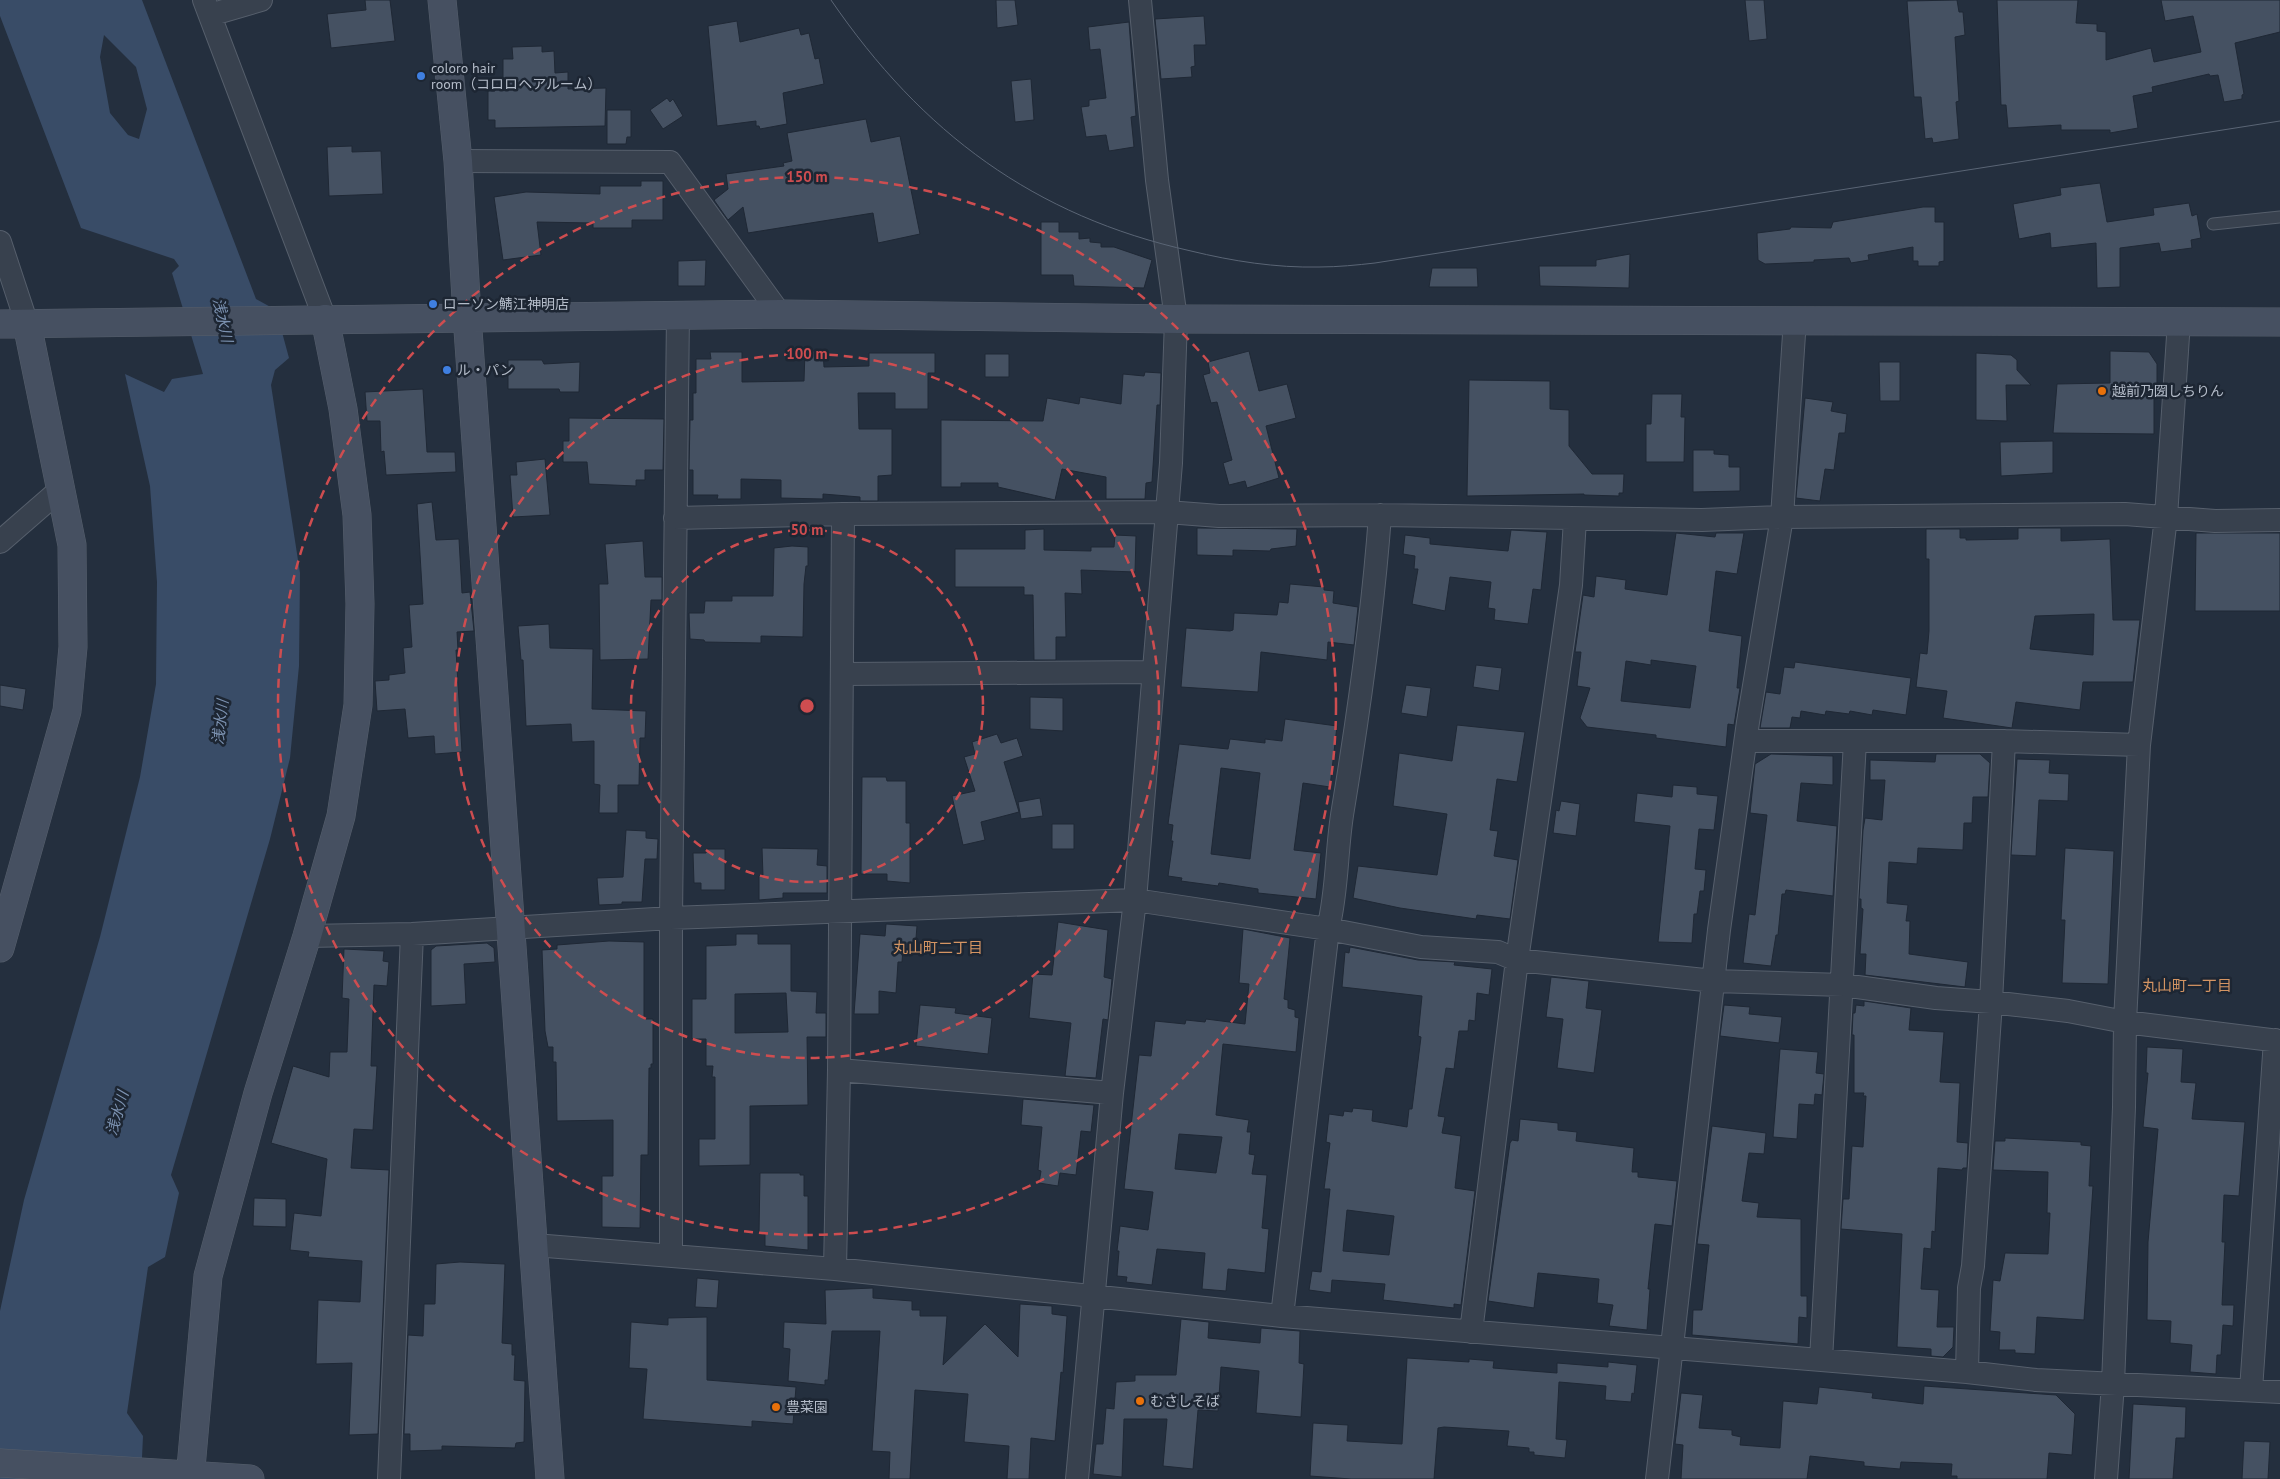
<svg xmlns="http://www.w3.org/2000/svg" width="2280" height="1479" font-family="'PT Sans','Noto Sans JP',sans-serif">
  <style>
    .water { fill: #394c67; fill-rule: evenodd }
    .building { fill: #455162; stroke: #1f2835; fill-rule: evenodd }
    .lines { fill: none; stroke-linecap: round; stroke-linejoin: round }
    .lane-casing { stroke: #565f6c; stroke-width: 13 }
    .street-casing { stroke: #565f6c; stroke-width: 24 }
    .secondary-casing { stroke: #565f6c; stroke-width: 29 }
    .lane { stroke: #38414e; stroke-width: 11 }
    .street { stroke: #38414e; stroke-width: 22 }
    .secondary { stroke: #465061; stroke-width: 28 }
    .tram { stroke: #5a6575; stroke-width: 1 }
    .ring { fill: none; stroke: #ce4d50; stroke-width: 2.5; stroke-dasharray: 9 6 }
    .shop-dot { fill: #3f7fe0; stroke: #1d2633; stroke-width: 2 }
    .food-dot { fill: #e8710a; stroke: #1d2633; stroke-width: 2 }
    .labels { text-anchor: middle; dominant-baseline: central; stroke-width: 5; stroke-linejoin: round; paint-order: stroke }
    .poi-label { font-size: 14px; fill: #b4bcc9; stroke: #1d2633; text-anchor: start }
    .water-label { font-size: 15px; font-style: italic; fill: #7c92b1; stroke: #1d2633 }
    .neighbourhood-label { font-size: 15px; fill: #d59563; stroke: #1d2633 }
    .centre { fill: #ce4d50; stroke: #1d2633; stroke-width: 2.5 }
    .ring-label { font-size: 15px; text-anchor: middle; font-weight: bold; fill: #ce4d50; stroke: #1d2633; stroke-width: 5; stroke-linejoin: round; paint-order: stroke }
  </style>
  <rect width="100%" height="100%" fill="#242f3e"/>
  <path class="water" d="M0,0h142l114,299 20,11 13,48 -14,12 -4,15 29,188 -1,93 -9,92 -20,81 -99,336 8,18 -14,64 -17,10 -21,146 16,23 -2,43h-141v-168l24,-111 76,-263 40,-160 16,-93 1,-102 -7,-96 -25,-112 39,18 8,-13 31,-5 -31,-101 7,-7 -5,-7 -93,-31 -81,-212zM104,35l32,32 11,42 -8,30 -11,-4 -18,-22 -10,-56z"/>
  <path class="building" d="M365,0h25l5,41 -64,7 -4,-34 39,-4z
    M996,0h19l3,25 -21,3z
    M1745,0h19l3,39 -18,2z
    M1957,0l2,12h4l2,23 -10,2 4,64 -3,1 3,37 -26,4 -1,-5 -7,1 -4,-42h-7l-7,-96z
    M1997,0h81l-2,23 21,1v7l9,1v28l45,-12 3,14 47,-10 -8,-36 -28,5 -4,-21h119v32l-45,11 9,51 -2,1v4l-18,3 -6,-27 -8,1 -1,-2 -57,13 1,5 -20,4 5,32 -28,5v-3h-49v-5l-53,3 -2,-23h-5z
    M1204,16l2,29h-12l1,21 -4,1 1,10 -31,2 -6,-60z
    M737,21l3,21 59,-14 2,7 8,-2 6,26 4,-1 5,26 -41,9 4,31 -27,5 -1,-3h-3v-5l-39,5 -9,-100z
    M1129,22l7,94 -5,1 3,30 -25,4 -3,-16 -20,2 -5,-30 8,-1v-6l17,-2 -6,-49 -10,1 -2,-23z
    M542,46v6l12,-1 1,22 13,-1v17l38,-1 -1,38 -110,2v-8h-7v-29h7v-7h8v-25h10l-1,-12z
    M1031,79l3,41 -19,2 -4,-41z
    M667,98l3,4 3,-3 10,17 -20,13 -13,-19z
    M607,110h24v27h-4l-1,7h-19z
    M866,119l5,23 29,-6 20,98 -42,9 -5,-30 -125,20 -5,-26 -15,13 -14,-20 14,-11 -2,-15 58,-8 -1,-3 9,-2 -5,-28z
    M352,146v6l29,-1 2,43 -54,2 -2,-49z
    M641,181h22v39h-31v8h-39v-5l-56,-1 4,33 -38,5 -9,-63 32,-5 74,2v-8h41z
    M2100,183l7,39 47,-7 -1,-7 36,-5 3,13 5,-2 4,24 -10,2 1,8 -31,4 -2,-9 -39,5v39l-23,1 -1,-45 -45,5 -1,-15 -31,6 -6,-35 48,-9 -1,-7z
    M1923,207h12v15h9v39l-5,1v4h-21v-5h-5v-14l-45,8 1,5 -18,3 -2,-5 -35,2v2l-49,2 -7,-4 -1,-27 33,-4 1,-2 40,1 2,-6z
    M1041,222h18v10h20v7l11,-1v4l11,1v4h13l38,13 -8,28 -70,-2 -1,-11h-32z
    M1630,254l-1,34 -89,-2 -1,-20h57v-6z
    M706,260l-1,26h-27v-25z
    M1432,268h45l1,19h-49z
    M805,351h18l1,16 45,-1v-13h66v20h-7v36h-33v-16h-37l1,36h33v46l-14,1v25h-18v-4l-37,-3v5l-42,-1v-18l-40,-1v20h-24l1,-4h-25v-25h-4l1,-50h3v-27h3v-34h15l-1,-7h32v30l62,-1z
    M1249,351l10,40 28,-7 9,34 -30,8 13,52 -32,10 -2,-7 -16,4 -6,-22 9,-3 -15,-58 -6,1 -8,-28 7,-2 -2,-11z
    M2110,351l39,1 8,12v25h-3v45l-101,-1 4,-49 53,-1z
    M1976,353l35,2 6,5v10l14,15h-25l1,36 -31,-1z
    M985,354h24v23h-24z
    M508,360h34l2,4 36,-2 -1,30h-19l-1,-3h-51z
    M1879,362h21v39h-20z
    M1145,372l16,1 -1,32h-3l-5,77 -6,1 -1,16h-39v-22l-44,-8 -7,31 -57,-13v-4h-37v4h-20v-67l102,1 4,-23 32,6 1,-7 41,7 2,-30 21,2z
    M1469,380l81,1v28l19,1v36l23,28h32l-1,19h-4v3l-35,-1v-1l-117,2z
    M423,389l4,63h28l1,20 -70,3 -2,-24 -3,1 -1,-31h-13l-2,-29z
    M1652,394h30l-1,23h4l-1,45h-38v-38h5z
    M1805,398l28,4 -2,9 16,3 -2,19h-6l-5,37 -9,-1 -5,32 -24,-3z
    M569,418l95,1 -1,51h-18v10h-9v6l-47,-2 -2,-22h-24v-21h6z
    M2053,441v32l-52,3 -1,-34z
    M1693,450h21v4l15,1v12h11v24l-47,1z
    M545,459l5,56 -37,2 -3,-42h7l-1,-13z
    M432,502l4,38 23,-1 3,54 8,-1 4,39 -17,1 1,18h-2l6,102 -27,2 -1,-18 -26,2 -3,-29 -28,2 -2,-30 14,-1v-5l16,-2 -2,-25 9,-1 -3,-42 14,-1 -6,-100z
    M1197,528l100,1 -1,17 -25,3 -1,2 -37,-1v6l-36,-1z
    M2018,528h43v13l49,-2 3,81h27l-7,62h-50l-3,28 -64,-8 -4,26 -69,-10 4,-27 -31,-4 4,-34 7,1 2,-23v-72h-3v-30h34v9h6v2l52,-1zM2094,614l-1,41 -63,-6 5,-33z
    M1044,529v21l47,1v-4h23l1,-12 21,1 -1,36 -54,-2 1,24 -17,-1 1,44h-10v23h-22l-1,-65h-9v-8h-69v-38h70v-19z
    M1511,530l36,2 -6,58 -8,-1 -5,35 -34,-4 1,-11 -7,-1 3,-26 -41,-5 -5,34 -33,-7 6,-35h-4l1,-13 -12,-2 2,-19 25,3v6l78,7z
    M1676,533l39,4 1,-4h28l-7,41 -21,-3 -7,60 33,5 -5,52h3l-6,37 -6,-1 -2,23 -70,-9v-3l-69,-8 -7,-9 10,-30 -13,-2 4,-34h-6l8,-57 11,2 2,-21 30,4 -1,9 42,6zM1651,660l45,6 -6,42 -69,-7 5,-40 25,4z
    M2196,533h84v78h-85z
    M643,541l2,36h17v23h-11l-3,59 -48,1 -1,-76h9l-3,-40z
    M792,546l16,1v19h-2l-2,18 -1,53 -42,-1v7l-56,-1 -1,-2 -14,-1 -1,-26h15l1,-12h27v-5h41l1,-48z
    M1290,584l34,3v3l10,1 -1,12 25,4 -4,38 -26,-3 -1,18 -66,-8 -3,40 -77,-5 5,-59 44,3 3,-1 1,-17 43,2 2,-13 9,1z
    M549,624l1,24 43,1 -1,60 54,2 -1,27h-5l-1,47h-21v28h-19l1,-28 -6,-1v-43l-22,1 -1,-18 -45,2 -3,-66h-2l-3,-34z
    M1795,662l116,16 -5,37 -33,-5 -1,5 -22,-4 -1,3 -23,-3 -1,4 -24,-4 -1,7 -8,-1 -2,11h-30l6,-36 14,2 4,-27 10,1z
    M1476,665l26,3 -3,23 -26,-4z
    M0,685l26,4 -3,21 -23,-4z
    M1406,685l25,3 -4,29 -26,-4z
    M1030,697l33,1v33l-33,-2z
    M1285,719l52,7 -7,61 -27,-4 -9,67 27,3 -5,46 -58,-6v-4l-39,-6 -1,3 -37,-5 1,-3 -14,-2 5,-35h-2l2,-16 -5,-1 11,-80 49,5 2,-10 35,4v-4l17,2zM1221,768l39,5 -10,86 -39,-5z
    M1457,725l68,7 -8,50 -20,-3 -7,51 8,1 -4,25 24,4 -8,59 -33,-4 -1,4 -76,-11 -47,-10 5,-32 79,9 10,-61 -54,-8 6,-53 53,8z
    M997,734l4,9 16,-5 6,18 -19,6 15,50 -38,10 4,18 -22,5 -11,-49 23,-5 -11,-34 11,-3 -3,-12z
    M1771,754l62,2v29l-32,-2 -4,38 40,5 -4,70 -47,-6 -1,4h-3l-4,41h-2l-5,31 -28,-3 6,-49 6,1 12,-100 -17,-2 5,-49z
    M1936,754h44l10,9 -2,34h-15l-1,26h-8l-1,27 -45,-2 -1,16 -28,-2 -2,41 21,2 -2,16h4l-1,33 59,8 -3,25 -100,-12 1,-21h-6l3,-45 -2,-1v-9h-2l4,-69 2,-12 17,2 3,-40h-15v-20l65,2z
    M2017,759l33,1 -1,13 20,1 -1,27 -29,-1 -3,56 -25,-1z
    M862,777h24l1,4h19v42h4v60l-23,-2v-7h-26z
    M1673,785l24,2v7l21,2 -4,34 -15,-1 -4,40 11,1 -2,21h-4l-3,23h-3l-2,29 -34,-1 12,-116 -36,-4 3,-29 35,4z
    M1040,798l3,18 -22,3 -3,-17z
    M1561,801l19,3 -4,32 -23,-3 3,-23 3,1z
    M1052,824h22v25h-22z
    M626,830l20,1v7l12,1 -1,20h-12l-3,43h-20v2l-23,1 -2,-27 26,-1z
    M762,848l56,1 -1,16 10,1v27h-44v5l-24,2v-24h4z
    M2065,848l49,3 -6,133 -46,-1 3,-63h-4z
    M707,849h18v41h-24v-7h-7l-1,-30h13z
    M1058,922l50,8 -4,47 8,2 -4,41 -5,-1 -7,59 -31,-2 6,-53 -42,-5 4,-44 19,1z
    M886,924l31,2 -2,24 -12,-1 -1,13h-4l-2,31 -17,-2v23h-25l6,-80 25,2z
    M1243,929l47,9 -6,61 4,1v8l7,2v7l4,1 -3,34 -73,-8 -7,71 33,5 -2,12h4l-2,22 6,1 -3,19 15,1 -5,53 7,1 -4,44 -37,-4 -2,22 -24,-2 3,-36 -48,-4 -5,36 -26,-3 1,-5 -10,-1 2,-25h-2l3,-25 28,4 5,-38 -29,-3 15,-134 12,1 4,-35 30,3 1,-4 19,2 1,-3 39,5 4,-40 -10,-1zM1179,1134l43,3 -6,36 -41,-4z
    M736,934h22v10h33v47l26,1 -1,21h10v24h-19l1,68 -58,1v59l-51,1v-27h16v-62h-3l1,-11h-7v-27h-14v-40h14v-53l30,-1zM786,993l2,39 -53,1v-39z
    M609,941l35,1v77h9v45h-2v4h-2l-1,87h-7l-1,73 -38,-1v-51h11v-56l-56,1 -1,-59h-3v-15h-5l-3,-16 -3,-81 15,-1v-4z
    M487,943l7,5 1,14 -31,2 2,40 -35,2v-56l5,-4z
    M1350,947l68,13 37,2 -1,3 38,4 -3,26 -12,-2 -2,28 -6,-1 -1,11h-9l-5,38 -8,-1 -8,48 7,1 -3,16 19,3 -6,52 20,3 -14,114 -7,-1v4l-71,-8 2,-16 -53,-4 -1,13 -22,-3 3,-19 9,1 9,-83h-6l6,-46 -4,-1 3,-28 14,2 1,-5 8,1 1,-4 20,2 -1,11 35,6 2,-18h3l9,-72 -3,-1 4,-40 -80,-9 3,-35 4,1zM1347,1210l47,6 -5,39 -46,-4z
    M344,949l40,2 -1,10 6,1 -2,24 -13,-1 -3,81h6l-4,64 -19,-1 -3,39 38,2 -11,264 -29,1 3,-72 -36,1 2,-64 42,2 2,-41 -54,-4 1,-5 -19,-2 4,-37 27,3 6,-57 -56,-16 22,-77 36,11 1,-25h17l2,-53 -7,-1z
    M1551,977l38,4 -3,27 16,2 -8,63 -37,-5 6,-49 -17,-2z
    M1864,1001l47,7 -2,22 35,2 -4,50 20,1 -3,59 11,1 -1,25h-4l-1,2 -24,-2 -3,64 -3,-1 -1,18 -7,-1 -3,41 18,1 -2,37h17l-1,20 -10,10 -12,-1v-7l-34,-2 5,-113 -61,-5 2,-30h6l3,-53 11,1 3,-51h-3l1,-3h-10v-58h-2l1,-22h2l1,-8 8,1z
    M920,1005l36,3 -1,5 37,5 -4,36 -72,-8z
    M1724,1005l26,2 -1,7 33,3 -3,26 -59,-7z
    M2147,1047l36,2 -2,33 15,1 -4,36 53,3 -6,74 -15,-1 -2,47h3l-3,63h12l-1,21 -10,-1 -2,30h-4l-1,19 -26,-2 2,-27 -22,-2 1,-22 -24,-1 1,-78 10,-113 -15,-2 5,-54h-2z
    M1780,1049l38,3 -2,21 8,1 -2,21 -7,-1 -1,11 -15,-1 -2,35 -24,-2z
    M1023,1099l71,6 -3,27 -10,-1 -5,44 -16,-2 -2,13 -19,-3 2,-12 -3,-1 4,-43 -21,-2z
    M1520,1119l38,4v7l19,2 -1,9 58,7 -2,24h6v5l39,4 -5,45 -17,-2 -7,65h2l-3,41 -38,-4 4,-21 -16,-2 2,-24 -61,-6 -4,35 -46,-7 22,-158 2,-3 6,1z
    M1712,1126l54,7 -2,21 -15,-1 -7,48 17,2 -2,14 44,2v77h6v22l-8,-1 -1,27 -106,-9 1,-25h9l7,-65 -12,-1z
    M2005,1138l76,4v3l10,1 -2,40h4l-9,134 -47,-3 -2,37 -20,-1v-3h-16l1,-18 -10,-1 3,-51 7,1 5,-28 43,1 2,-41h-3l1,-41 -55,-2 2,-29h10z
    M760,1173h40v2h4v21h4v54l-43,-4v-12l-6,-1z
    M254,1198l32,1v28l-33,-1z
    M460,1262l45,2 -3,79 10,1v11h3l-1,25 11,1 -1,61 -8,1 -1,5 -73,-2v4l-32,1v-17h-6l4,-99 15,1 1,-32h11l1,-40z
    M697,1278l22,2 -2,28 -22,-1z
    M873,1288v10l39,3v9h8v6h27l-4,49 42,-41 33,33 2,-53 32,2v8l15,2 -4,57 -2,-1 -6,69 -24,-3 -2,41h-22l2,-33 -45,-4 4,-48 -53,-4 -5,89h-21l1,-27 -18,-1 8,-120h-48l-4,49h-3v5l-37,-4 2,-32 -7,-1 1,-26 42,2 -1,-34z
    M707,1317v63l89,7 -3,37 -41,-3v6l-109,-8 4,-50 -18,-1 2,-46 37,3v-7z
    M1181,1319l28,3 -1,16 52,5 1,-15 39,3 -1,32 5,1 -3,53 -45,-4 3,-42 -38,-4 -3,44 -20,-1 -5,59 -30,-3 4,-47h-43l-2,58 -29,-3 3,-30h7l3,-36 8,1 2,-27 19,-1v-6h41z
    M1407,1358l62,4v-3l25,2 -1,7 64,5v-10l51,4v-5l29,3 -3,29 -2,-1 -1,9 -26,-2 1,-14 -47,-4 -3,57 11,1 -2,18 -31,-3v-3h-5v-4l-22,-2 2,-15 -65,-4 -6,1 -4,51h-83l-41,-3 3,-53 35,2 -1,16 55,3z
    M1924,1386l132,9 19,19 -3,41 -23,-2 -2,26h-90v-3h-6l1,-12 -51,-2 -1,7 -36,-3v-4l-54,-6 -3,23h-126l2,-34 -8,-1 6,-51 22,2 -4,33 33,2v5l9,2 -1,8 40,3 3,-47 34,3 2,-17 54,6 -1,5 51,6z
    M2133,1404l53,3 -1,31h-9l-3,41h-44z
    M2244,1441l26,1 -2,37h-26z"/>
  <g class="lines">
    <defs>
      <path id="lane" d="M2213,224l67,-7"/>
      <path id="street" d="M204,0l121,319
        M210,15l51,-15
        M458,161l212,1 110,152
        M0,242l27,82
        M675,518l168,-4 324,-2 52,4 161,-1 322,5 80,-3 343,-3 90,7 65,-1
        M0,542l62,-54
        M843,674l309,-2
        M1746,741h258l135,4
        M307,936l105,-2 259,-16 464,-18 193,29 93,18 77,5 19,8 197,21 129,4 93,13 55,4 77,9 57,11 155,19
        M839,1070l273,23
        M534,1245l301,24 447,47 685,56 69,8 244,12
        M671,1256v-338l7,-604
        M835,1269l4,-199 4,-556
        M1282,1316l46,-387c10,-40 8,-80 15,-120 16,-98 30,-196 37,-294
        M1471,1332l46,-372 54,-375 4,-66
        M1821,1360l34,-619
        M1967,1372l2,-84 4,-22 18,-264 13,-261
        M2251,1390l24,-350
        M389,1479l23,-545
        M1077,1479l35,-386 23,-193 36,-437 5,-144 -19,-139 -17,-180
        M1657,1479l62,-549 29,-208 34,-205 13,-198
        M2106,1479l7,-95 11,-277 1,-85 14,-277 27,-228 13,-196"/>
      <path id="secondary" d="M442,0l16,161 9,155 83,1163
        M0,324l780,-10 396,5 1104,3
        M0,948l67,-237 6,-64 -1,-102 -45,-221
        M0,1463l250,16
        M190,1479l18,-203 50,-183 49,-157 34,-120 17,-111 2,-101 -3,-89 -14,-106 -18,-90"/>
    </defs>
    <use href="#lane" class="lane-casing"/>
    <use href="#street" class="street-casing"/>
    <use href="#secondary" class="secondary-casing"/>
    <use href="#lane" class="lane"/>
    <use href="#street" class="street"/>
    <use href="#secondary" class="secondary"/>
    <path class="tram" d="M831,0c91,133 203,216 360,251 41,10 85,17 128,16 19,0 38,-2 56,-4l905,-142"/>
  </g>
  <g class="ring">
    <circle cx="807" cy="706" r="176"/>
    <circle cx="807" cy="706" r="352"/>
    <circle cx="807" cy="706" r="529"/>
  </g>
  <g class="shop-dot">
    <circle cx="421" cy="76" r="5"/>
    <circle cx="433" cy="304" r="5"/>
    <circle cx="447" cy="370" r="5"/>
  </g>
  <g class="food-dot">
    <circle cx="2102" cy="391" r="5"/>
    <circle cx="1140" cy="1401" r="5"/>
    <circle cx="776" cy="1407" r="5"/>
  </g>
  <g class="labels">
    <g class="poi-label">
      <text x="431" y="68">coloro hair<tspan x="431" dy="16">room（コロロヘアルーム）</tspan></text>
      <text x="443" y="304">ローソン鯖江神明店</text>
      <text x="457" y="370">ル・パン</text>
      <text x="2112" y="391">越前乃圀しちりん</text>
      <text x="1150" y="1401">むさしそば</text>
      <text x="786" y="1407">豊菜園</text>
    </g>
    <g class="water-label">
      <text transform="translate(223 320) rotate(78)">浅水川</text>
      <text transform="translate(220 722) rotate(-83)">浅水川</text>
      <text transform="translate(117 1113) rotate(-74)">浅水川</text>
    </g>
    <g class="neighbourhood-label">
      <text x="938" y="947">丸山町二丁目</text>
      <text x="2187" y="985">丸山町一丁目</text>
    </g>
  </g>
  <circle cx="807" cy="706" r="8" class="centre"/>
  <g class="ring-label">
    <text x="807" y="182">150 m</text>
    <text x="807" y="359">100 m</text>
    <text x="807" y="535">50 m</text>
  </g>
</svg>
